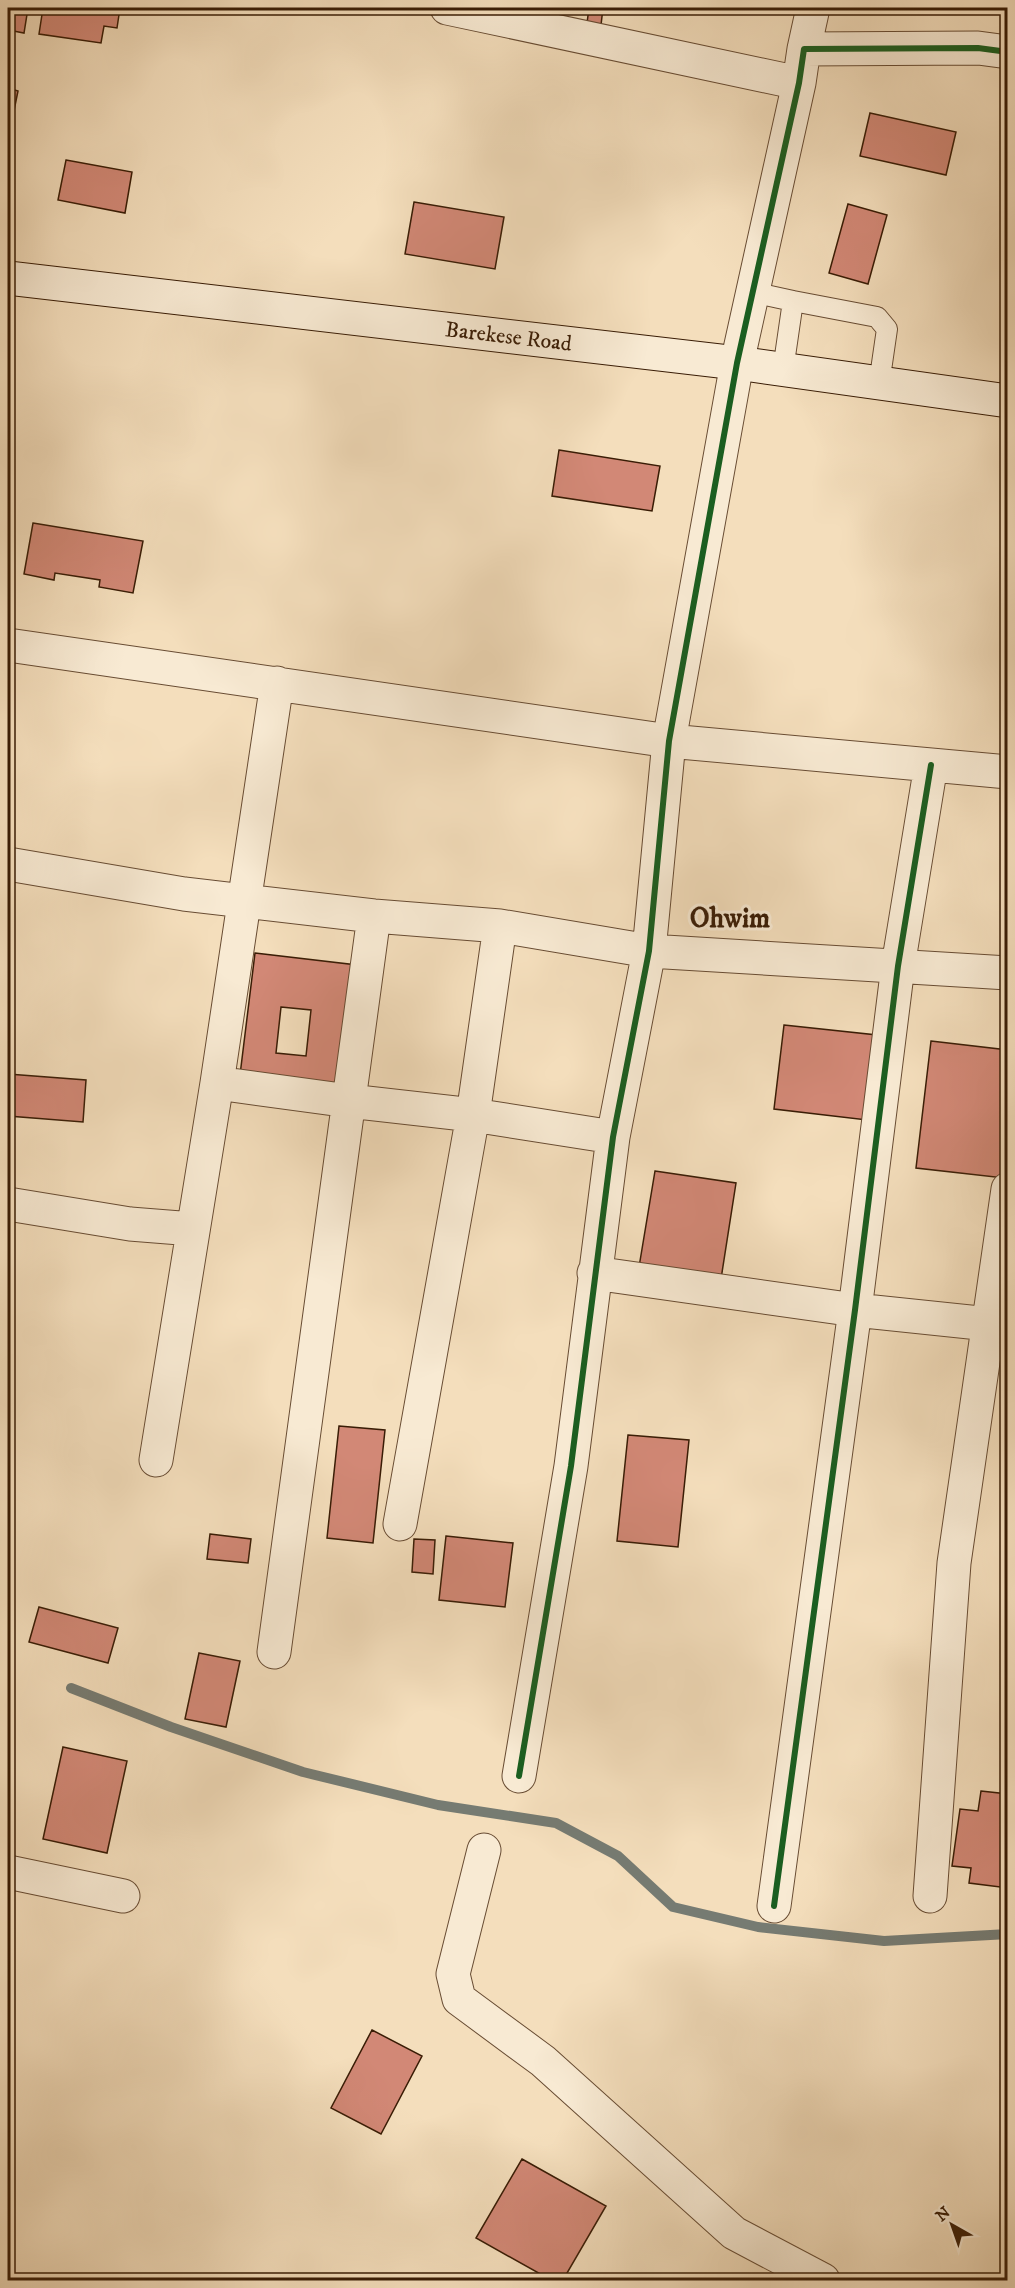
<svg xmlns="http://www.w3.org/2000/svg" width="1015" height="2288" font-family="'IM FELL DW Pica',serif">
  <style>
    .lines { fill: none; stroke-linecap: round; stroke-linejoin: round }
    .stream { stroke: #767b72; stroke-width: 10 }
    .building { fill: #d28876; stroke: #391c05; stroke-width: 1.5; fill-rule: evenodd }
    .service-casing { stroke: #684c33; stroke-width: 22 }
    .minor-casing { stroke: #684c33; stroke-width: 35 }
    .secondary-casing { stroke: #391c05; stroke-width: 35 }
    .service { stroke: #f8ead3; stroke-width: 20 }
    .minor { stroke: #f8ead3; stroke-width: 33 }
    .secondary { stroke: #f8ead3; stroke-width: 33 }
    .cycleway-casing { stroke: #f8ead3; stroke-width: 10 }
    .cycleway { stroke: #1b5e20; stroke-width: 6 }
    .labels { text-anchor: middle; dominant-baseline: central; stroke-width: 6; stroke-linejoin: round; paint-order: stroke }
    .street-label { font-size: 22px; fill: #391c05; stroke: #f8ead3 }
    .district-label { font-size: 28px; font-weight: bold; fill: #391c05; stroke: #f8ead3 }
  </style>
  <rect width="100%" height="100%" fill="#f4debc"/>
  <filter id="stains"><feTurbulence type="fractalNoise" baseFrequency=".00333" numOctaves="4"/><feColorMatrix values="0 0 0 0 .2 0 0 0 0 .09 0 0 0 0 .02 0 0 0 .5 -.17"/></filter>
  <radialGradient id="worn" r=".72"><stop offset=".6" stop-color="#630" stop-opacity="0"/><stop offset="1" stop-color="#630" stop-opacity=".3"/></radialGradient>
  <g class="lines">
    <path class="stream" d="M71,1688l100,39 132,45 135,33 118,18 62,33 55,51 85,20 126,14 124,-7"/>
  </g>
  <path class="building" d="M8,8h20l-4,25 -16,-3z
    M43,8h77l-3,20 -13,-2 -3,17 -62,-9z
    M589,8h14l-2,17 -14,-2z
    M8,88l10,3 -9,44 -1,-1z
    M870,113l86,19 -10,43 -86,-19z
    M66,160l66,12 -7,41 -67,-13z
    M414,202l90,15 -9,52 -90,-15z
    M848,204l39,11 -19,69 -39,-11z
    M559,450l101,16 -8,45 -100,-15z
    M33,523l110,18 -10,52 -34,-6 1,-7 -45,-7 -1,7 -30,-6z
    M255,953l102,12 -15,122 -102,-12zM281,1007l30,3 -5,46 -30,-3z
    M784,1025l93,10 -10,85 -93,-11z
    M931,1041l77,9v95l-4,33 -88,-10z
    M8,1074l78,6 -3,42 -75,-6z
    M655,1171l81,12 -15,96 -82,-12z
    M339,1426l46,4 -12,113 -46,-5z
    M628,1435l61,5 -11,107 -61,-6z
    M210,1534l41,5 -3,24 -41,-4z
    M446,1536l67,7 -8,64 -66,-7z
    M414,1539l21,1 -2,34 -21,-2z
    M39,1607l79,21 -10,35 -79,-21z
    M199,1653l41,8 -14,66 -41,-8z
    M63,1747l64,14 -20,92 -64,-14z
    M981,1791l27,3v94l-39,-5 2,-15 -19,-2 8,-57 18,2z
    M372,2030l50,26 -41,78 -50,-26z
    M522,2159l84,47 -43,74h-12l-75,-42z"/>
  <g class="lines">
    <defs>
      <path id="service" d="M752,292l41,9
        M783,370l10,-69 84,16 10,12 -8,55"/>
      <path id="minor" d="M447,8l352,75
        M804,49l9,-41
        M8,645l661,96 339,31
        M8,864l176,30 190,22 126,10 149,25 359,22
        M217,1083l132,18 124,14 140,22
        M8,1204l122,20 63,5
        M594,1273l261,37 153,16
        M156,1460l61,-377 60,-400
        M400,1524l73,-409 27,-189
        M274,1652l100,-736
        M519,1776l52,-310 42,-329 36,-186 20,-210 68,-378 62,-280 5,-34 174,-1 30,4
        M484,1850l-31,124 6,25 84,62 191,172 89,47
        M8,1872l115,24
        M930,1896l24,-333 54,-374
        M774,1906l81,-596 43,-344 33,-201"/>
      <g id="secondary">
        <path id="s1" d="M8,278l729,85 271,38"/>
      </g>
    </defs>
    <use href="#service" class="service-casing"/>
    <use href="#minor" class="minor-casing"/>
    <use href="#secondary" class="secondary-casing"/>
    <use href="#service" class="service"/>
    <use href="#minor" class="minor"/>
    <use href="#secondary" class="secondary"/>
    <defs>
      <path id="cycleway" d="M519,1776l52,-310 42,-329 36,-186 20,-210 68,-378 62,-280 5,-34 174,-1 30,4
        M774,1906l81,-596 43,-344 33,-201"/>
    </defs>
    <use href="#cycleway" class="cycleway-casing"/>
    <use href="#cycleway" class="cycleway"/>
  </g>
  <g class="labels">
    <g class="street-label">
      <text stroke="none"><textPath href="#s1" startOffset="504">Barekese Road</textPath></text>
    </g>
    <g class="district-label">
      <text x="730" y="918">Ohwim</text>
    </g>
  </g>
  <rect width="1015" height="2288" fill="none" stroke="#f4debc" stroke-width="30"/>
  <rect x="9" y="9" width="997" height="2270" fill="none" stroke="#391c05" stroke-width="3"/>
  <rect x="15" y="15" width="985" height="2258" fill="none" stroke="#391c05" stroke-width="1.5"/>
  <g transform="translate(952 2225) rotate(320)" stroke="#f8ead3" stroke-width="4.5" paint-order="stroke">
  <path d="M0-4.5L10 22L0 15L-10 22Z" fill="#391c05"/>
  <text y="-9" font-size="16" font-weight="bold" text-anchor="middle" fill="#391c05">N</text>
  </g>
  <rect width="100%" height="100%" filter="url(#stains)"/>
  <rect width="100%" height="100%" fill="url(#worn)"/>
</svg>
